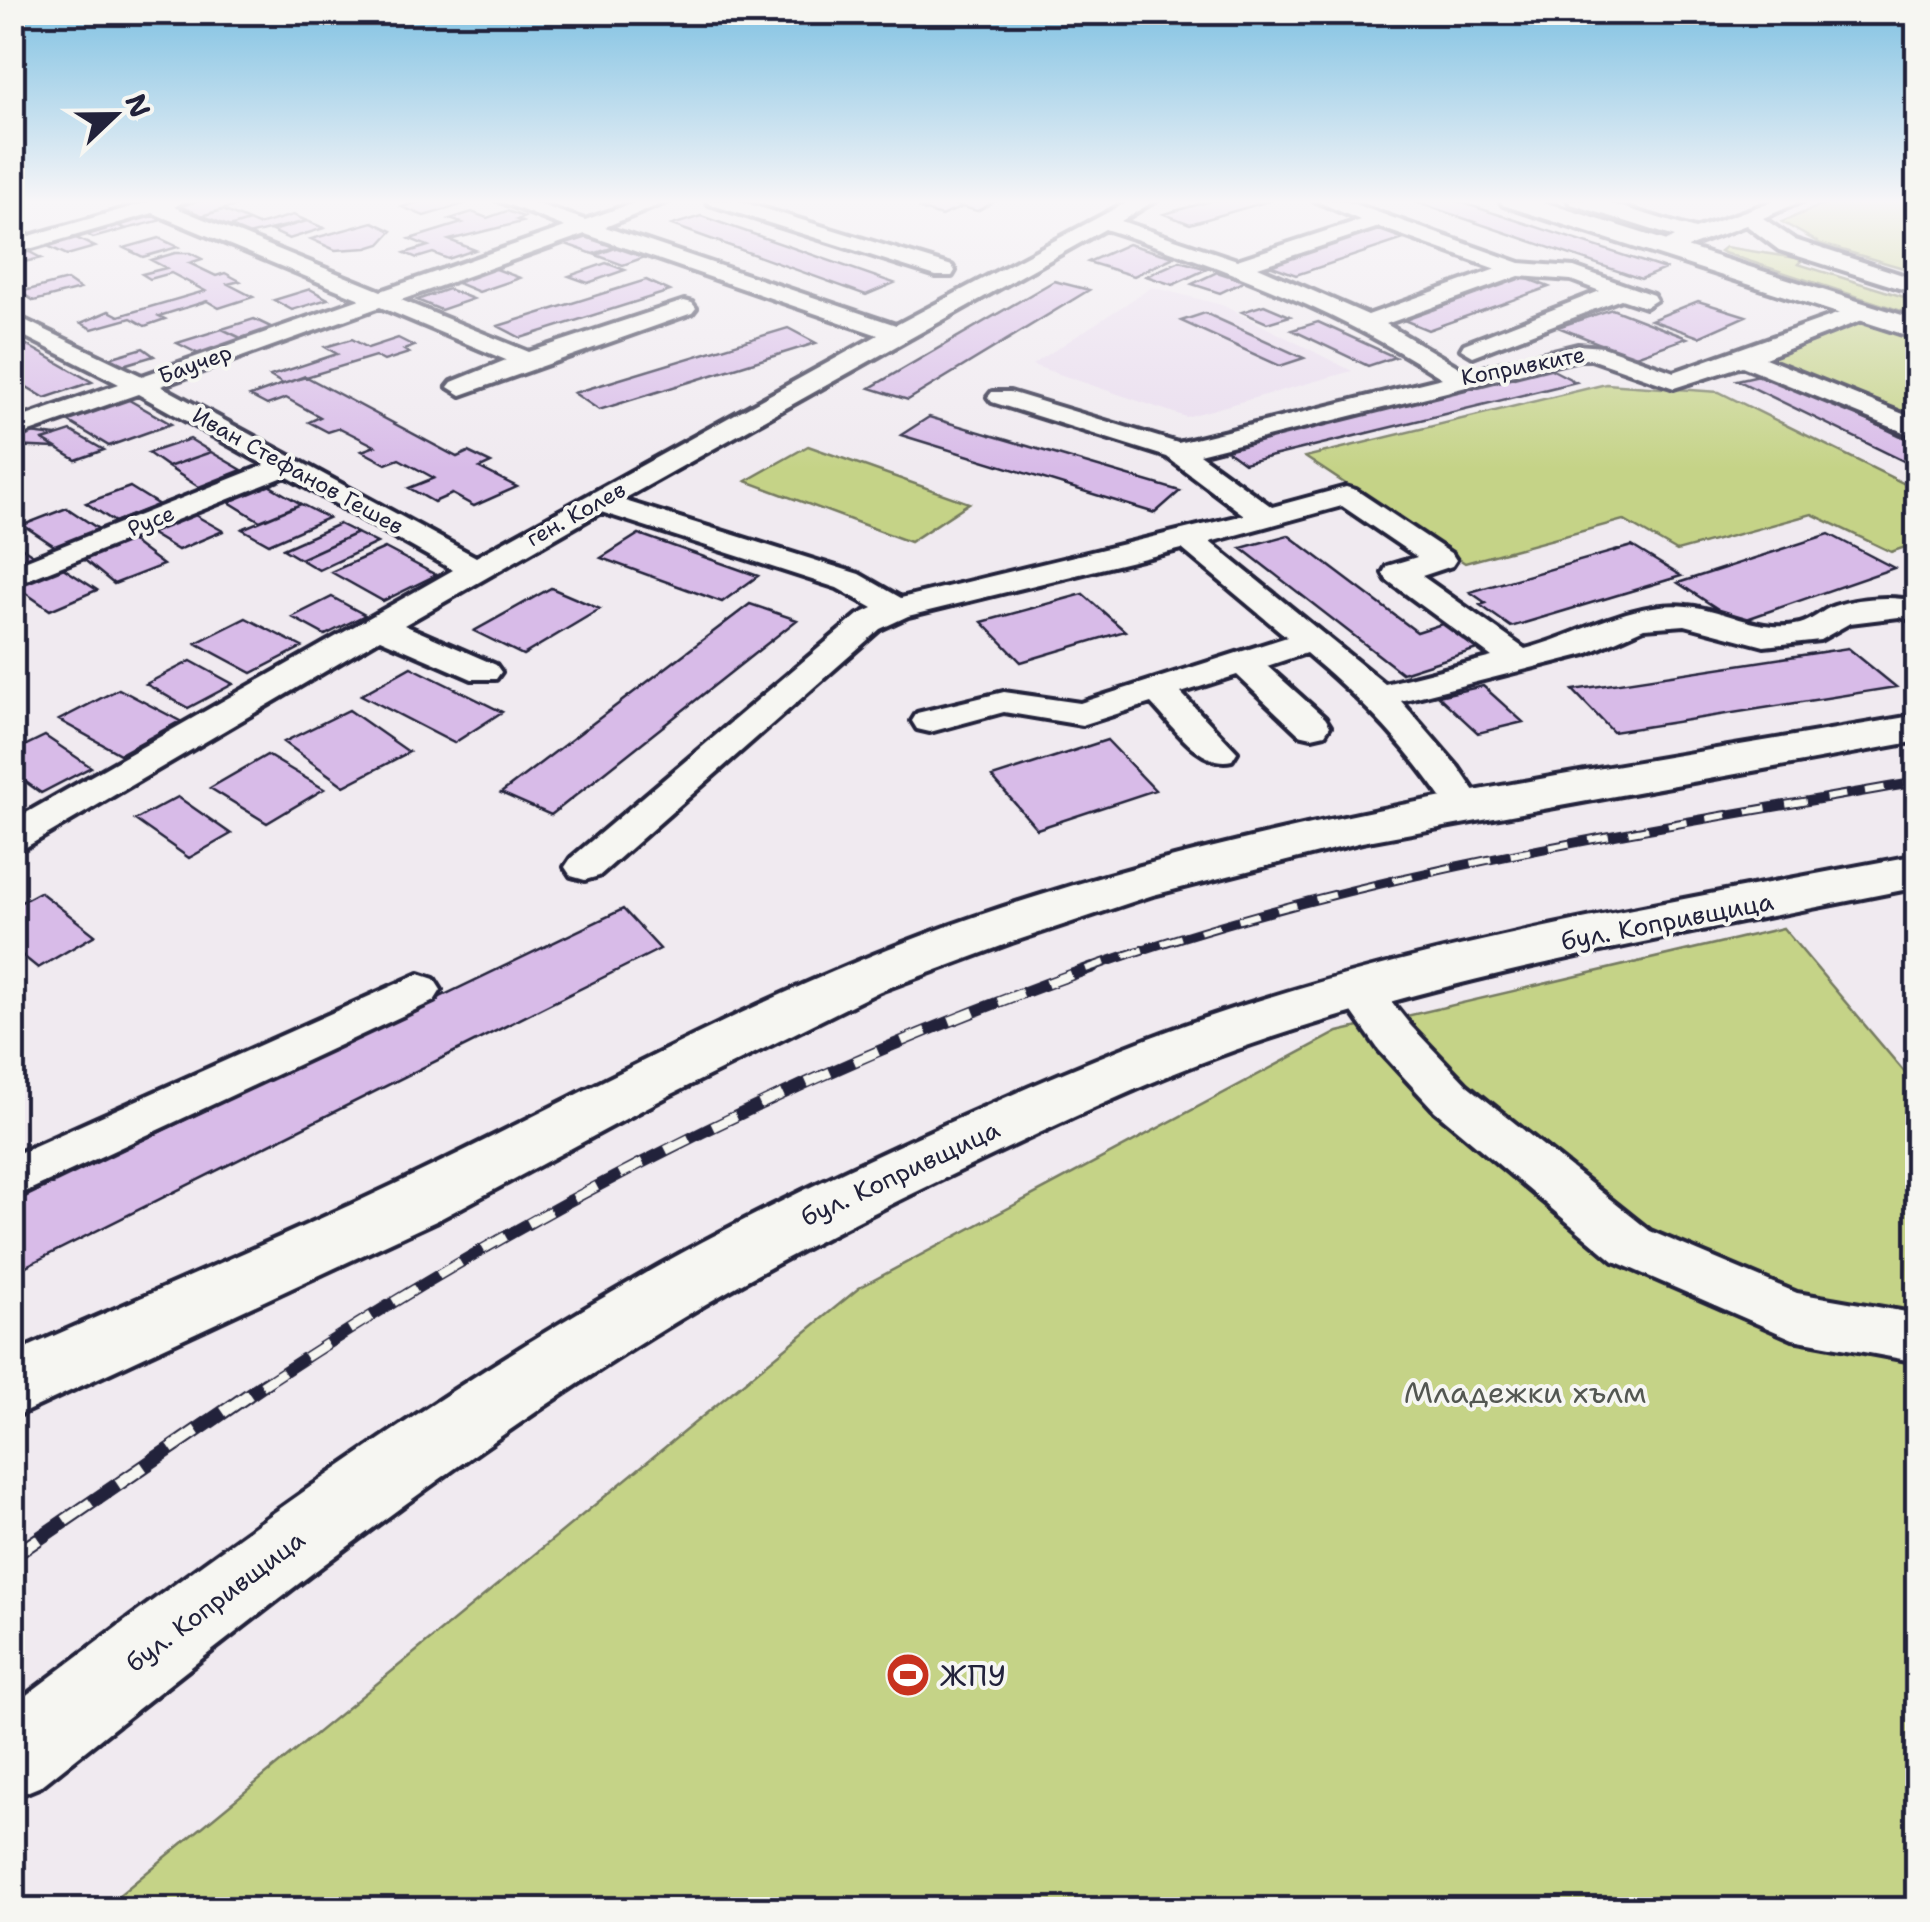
<svg xmlns="http://www.w3.org/2000/svg" width="1930" height="1922" font-family="'Shantell Sans',sans-serif">
  <style>
    .built { fill: #e9dcee }
    .green { fill: #c5d387; stroke: #747a61; stroke-width: 2.5 }
    .building { fill: #d8bbe8; stroke: #22223b; stroke-width: 2.5 }
    .lines { fill: none; stroke-linecap: round; stroke-linejoin: round }
    .minor-casing { stroke: #22223b; stroke-width: 8 }
    .major-casing { stroke: #22223b; stroke-width: 8 }
    .minor { fill: #f6f6f2; fill-rule: evenodd }
    .major { fill: #f6f6f2; fill-rule: evenodd }
    .rail-far2-casing { stroke: #22223b; stroke-width: 10 }
    .rail-far1-casing { stroke: #22223b; stroke-width: 12 }
    .rail-casing { stroke: #22223b; stroke-width: 15 }
    .rail-far2 { stroke: #f6f6f2; stroke-width: 6; stroke-dasharray: 20; stroke-linecap: butt }
    .rail-far1 { stroke: #f6f6f2; stroke-width: 9; stroke-dasharray: 26; stroke-linecap: butt }
    .rail { stroke: #f6f6f2; stroke-width: 11; stroke-dasharray: 32; stroke-linecap: butt }
    .labels { text-anchor: middle; dominant-baseline: central; stroke-width: 8; stroke-linejoin: round; paint-order: stroke }
    .far-street-label { font-size: 22px; fill: #22223b; stroke: #f6f6f2 }
    .street-label { font-size: 25px; fill: #22223b; stroke: #f6f6f2 }
    .near-park-label { font-size: 30px; fill: #535752; stroke: #f6f6f2 }
    .near-poi-label { font-size: 30px; fill: #22223b; stroke: #f6f6f2; text-anchor: start }
  </style>
  <rect width="100%" height="100%" fill="#f0eaf0"/>
  <filter id="ink" filterUnits="userSpaceOnUse"><feTurbulence type="fractalNoise" baseFrequency=".01" numOctaves="2"/><feDisplacementMap in="SourceGraphic" scale="20" xChannelSelector="R" yChannelSelector="G"/><feConvolveMatrix kernelMatrix="1 2 1 2 8 2 1 2 1" color-interpolation-filters="sRGB"/></filter>
  <g filter="url(#ink)">
    <path class="built" d="M1152,287l70,18 130,66 -166,46 -154,-52z"/>
    <path class="green" d="M1833,200h84v72l-96,-28 -39,-22z
      M1725,247l78,12 -5,5 119,37v15l-193,-63 -4,-2z
      M1860,319l57,20v85l-164,-65z
      M1606,384l113,8 198,98v53l-26,9 -79,-38 -135,37 -54,-31 -158,43 -160,-106z
      M808,446l161,57 -59,39 -164,-61z
      M1783,928l134,159v822l-1816,1 758,-622 479,-256z"/>
    <path class="building" d="M200,200h34l11,3 -44,13 -24,-9z
      M426,200h33l8,3 -43,13 -22,-9z
      M923,200h32l5,1 -8,3 11,3 -22,9 -21,-7 15,-5z
      M998,200l-21,11 -25,-7 11,-4z
      M1214,200h58l-82,24 -26,-10z
      M1410,200h44l211,69 -24,10z
      M223,210l26,11 -20,6 -28,-11z
      M507,211l17,6 -7,3 5,2 -73,18 26,10 -27,9 -15,-6 -16,5 -12,-5 23,-7 -18,-7 52,-16 -12,-4 22,-7 15,6z
      M147,213l15,7 -36,9 -15,-7z
      M293,215l14,6 -59,14 -19,-8 20,-6 9,4z
      M701,216l193,67 -28,12 -194,-70z
      M307,221l17,7 -35,11 -17,-8z
      M111,222l15,7 -33,9 -13,-8z
      M373,222l19,9 -12,13 -13,4 -32,2 -24,-11z
      M1382,227l28,10 -114,38 -29,-11z
      M70,235l25,12 -28,8 -26,-12z
      M588,237l27,10 -22,7 -27,-10z
      M159,238l19,9 -35,10 -19,-9z
      M1128,244l46,13 -40,19 -46,-14z
      M618,247l27,10 -22,8 -27,-10z
      M22,248l19,10 -29,7v-14z
      M175,253h15l12,6 -13,4 27,13 9,-3 15,8 -12,3 25,13 -34,11 -12,-7 -48,15 6,3 -20,7 -14,-8 -39,11 -11,-6 28,-12 10,5 86,-25 -34,-18 -21,6 -8,-5 24,-6 -15,-8z
      M1180,261l27,8 -34,16 -27,-9z
      M606,263l19,7 -37,13 -19,-7z
      M491,267l29,11 -41,14 -29,-12z
      M1217,272l28,9 -25,12 -28,-9z
      M1520,276l29,11 -121,43 -29,-12z
      M67,280l13,9 -46,12 -14,-9z
      M646,280l24,11 -149,47 -23,-12z
      M1054,281l35,9 -181,110 -38,-12z
      M310,289l18,10 -36,11 -18,-10z
      M448,289l25,10 -32,11 -24,-10z
      M1698,301l48,15 -47,21 -48,-17z
      M1264,305l26,11 -23,7 -25,-11z
      M1612,309l75,29 -54,19 -75,-30z
      M1205,313l99,45 -24,8 -99,-45z
      M254,319l21,10 -32,10 -21,-10z
      M1318,322l77,35 -27,9 -76,-36z
      M788,328l28,15 -217,67 -25,-17z
      M222,329l21,10 -44,15 -22,-11z
      M398,338l16,8 -10,4 5,3 -25,8 -9,-5 -92,28 -13,-8 67,-22 -12,-7 27,-8 16,9z
      M18,340l74,42 -47,16 -33,-20v-36z
      M143,348l11,8 -37,11 -11,-8z
      M1549,368l27,14 -332,81 -23,-17z
      M1768,373l150,71v24l-181,-88z
      M305,376l152,81 11,-5 23,11 -11,5 37,19 -43,19 -22,-12 -18,8 -25,-14 25,-10 -35,-19 -13,5 -24,-13 13,-5 -35,-18 -12,4 -19,-10 11,-5 -34,-19 -19,7 -17,-9z
      M122,396l49,28 -62,22 -48,-29z
      M929,417l251,74 -25,22 -254,-78z
      M71,431l33,19 -28,10 -33,-20z
      M21,432l35,4 -13,4 13,8 -44,-2v-8z
      M190,439l21,13 -43,15 -20,-14z
      M211,452l31,18 -43,17 -31,-20z
      M265,483l36,21 -41,17 -36,-22z
      M130,487l29,18 -44,17 -29,-19z
      M301,504l27,14 -59,26 -27,-15z
      M67,508l33,22 -44,17 -33,-22z
      M193,514l30,17 -45,19 -30,-18z
      M339,524l18,9 -57,26 -17,-10z
      M357,533l20,10 -58,27 -19,-11z
      M639,534l119,42 -36,26 -121,-44z
      M1829,534l65,34 -156,54 -60,-39z
      M1288,535l129,97 28,-9 35,25 -78,25 -161,-125z
      M130,540l33,25 -49,19 -32,-26z
      M12,541l21,14 -21,8z
      M1632,546l49,30 -170,51 -31,-22 6,-2 -16,-11z
      M385,548l51,27 -53,26 -52,-29z
      M60,566l37,24 -47,20 -36,-25z
      M551,588l49,21 -77,46 -49,-24z
      M1083,594l42,37 -104,31 -39,-40z
      M332,597l33,18 -40,20 -33,-18z
      M750,604l47,16 -246,195 -50,-22z
      M246,618l56,29 -50,26 -56,-30z
      M1848,648l48,39 -283,45 -40,-42z
      M191,661l42,23 -45,24 -42,-24z
      M411,667l91,45 -48,31 -93,-48z
      M1483,686l40,36 -45,11 -40,-37z
      M119,689l61,32 -60,33 -61,-34z
      M349,710l60,42 -65,34 -60,-44z
      M45,736l46,31 -50,26 -29,-21v-20z
      M1107,740l48,50 -118,39 -45,-52z
      M267,755l57,34 -57,34 -57,-35z
      M178,797l53,37 -42,24 -54,-38z
      M40,892l55,43 -57,33 -26,-21v-40z
      M623,909l37,40 -648,324v-70z"/>
    <g class="lines">
      <defs>
        <path id="minor" d="M155,200h31l-12,7 207,84 184,-64 -68,-27h29l59,20 57,-20h29l-66,27 291,98 235,-125h25l-35,21 116,39 123,-40 -46,-20h29l177,63 54,4 79,28 3,5 -11,7 -24,-8 -148,57 -12,-7 3,-5 136,-53 -29,-11 -52,-4 -133,48 81,48 111,-27 25,2 71,25 188,-67 8,2 4,5 -4,5 -105,41 153,62v18l-176,-72 -68,22 -83,-29h-13l-379,95 73,53 74,-20 10,3 96,64 4,6 -4,6 -30,10 103,73c53,-13 105,-49 162,-43 38,3 73,28 113,18 12,-3 22,-14 34,-18 24,-8 59,-11 84,-4v20l-19,-5 -49,6 -30,17 -56,6 -79,-21 -41,3 -58,26 -185,47 57,66 28,41 -6,8 -13,4 -13,-4c-44,-66 -87,-112 -148,-163l-39,13 58,52 5,8 -5,8 -13,3 -13,-3 -62,-59 -56,18 56,59 -5,8c-33,8 -59,-35 -81,-57l-69,22 -78,-13 -74,20 -13,-3 -5,-8 5,-8 87,-21 76,11 207,-66 -105,-88 -274,67 -28,13 -281,247 -14,4 -14,-4 -6,-9 6,-9 287,-243 15,-7 -36,-20 -236,-76 -197,113 92,40 5,7 -5,7h-24l-92,-40 -354,208 -14,3v-29l441,-251 -167,-94 -274,110v-20l253,-101 -127,-71 -126,44v-17l107,-37 -107,-54v-16l130,62 218,-77 -207,-86 -141,41v-13zM1379,227l117,42 -128,46 -110,-48zM1105,229c118,38 232,81 337,149l-264,65 -168,-51h-18l-4,5 4,5 175,55 77,58 -343,83 -42,-24 -237,-74zM585,234l293,101 -402,222 -315,-171 219,-79 126,53 -54,22 -4,5 13,8 231,-82 4,-5 -4,-5 -8,-2 -155,51 -128,-52zM1342,506l75,51 -30,9 -4,7 4,7 105,77 -107,27 -175,-142z
          M706,200h30l216,66 3,5 -3,5h-16l-227,-72z
          M1568,200h31l96,29 81,-29h28l-41,18 32,22 123,40v14l-139,-44 -33,-25 -74,28h-16l-3,-5 22,-11 -104,-33z
          M419,974l15,5 7,11 -7,11 -422,197v-42z
          M1360,976l15,5 36,45 56,59 183,146 147,62 121,21v48l-125,-23 -179,-78 -179,-150 -56,-61 -41,-58 7,-11z"/>
        <path id="major" d="M1500,200h37l381,120v19l-415,-134z
          M1918,715v26l-556,101 -209,53 -141,47 -132,49 -212,105 -230,124 -426,198v-64c127,-56 256,-110 381,-169 195,-92 376,-198 581,-268 305,-105 627,-147 944,-202z
          M1918,855v32c-218,44 -440,82 -651,152 -94,31 -184,73 -274,116 -108,51 -216,105 -319,168 -223,136 -428,300 -633,463l-29,12v-92c198,-150 398,-297 613,-421 104,-61 213,-112 323,-162 81,-36 162,-72 245,-101 234,-81 482,-121 725,-167z"/>
      </defs>
      <use href="#minor" class="minor-casing"/>
      <use href="#major" class="major-casing"/>
      <use href="#minor" class="minor"/>
      <use href="#major" class="major"/>
      <defs>
        <path id="rail-far2" d="M1086,969c269,-96 552,-138 832,-187"/>
        <path id="rail-far1" d="M262,1386c259,-172 538,-315 831,-419"/>
        <path id="rail" d="M12,1557l254,-174"/>
      </defs>
      <use href="#rail-far2" class="rail-far2-casing"/>
      <use href="#rail-far1" class="rail-far1-casing"/>
      <use href="#rail" class="rail-casing"/>
      <use href="#rail-far2" class="rail-far2"/>
      <use href="#rail-far1" class="rail-far1"/>
      <use href="#rail" class="rail"/>
    </g>
  </g>
  <linearGradient id="sky" x2="0" y2="1"><stop stop-color="#7fc1e2"/><stop offset="0.43" stop-color="#f8f6f8"/><stop offset="1" stop-color="#f8f6f8" stop-opacity="0"/></linearGradient>
  <rect width="1930" height="469" fill="url(#sky)"/>
  <defs>
    <symbol id="stadium-disc" viewBox="-11 -11 22 22"><circle r="9.5" fill="#c8321e" stroke="#f6f6f2"/><path d="M0-5a6.5 5 0 1 0 0 10a6.5 5 0 1 0 0-10ZM-3.5-1.8h7v3.6h-7Z" fill="#fff"/></symbol>
  </defs>
  <g fill-rule="evenodd">
    <use href="#stadium-disc" x="883" y="1650" width="50" height="50"/>
  </g>
  <g class="labels">
    <g class="far-street-label">
      <text transform="translate(195 364) rotate(-20)">Баучер</text>
      <text transform="translate(1523 366) rotate(-11)">Копривките</text>
      <text transform="translate(298 471) rotate(29)">Иван Стефанов Гешев</text>
      <text transform="translate(576 514) rotate(-29)">ген. Колев</text>
      <text transform="translate(151 521) rotate(-22)">Русе</text>
    </g>
    <g class="street-label">
      <text transform="translate(1667 921) rotate(-11)">бул. Копривщица</text>
      <text transform="translate(900 1173) rotate(-25)">бул. Копривщица</text>
      <text transform="translate(215 1601) rotate(-37)">бул. Копривщица</text>
    </g>
    <g class="near-park-label">
      <text x="1525" y="1392">Младежки хълм</text>
    </g>
    <g class="near-poi-label">
      <text x="940" y="1675">ЖПУ</text>
    </g>
  </g>
  <rect width="1930" height="1922" fill="none" stroke="#f6f6f2" stroke-width="50"/>
  <rect x="25" y="25" width="1880" height="1872" fill="none" stroke="#22223b" stroke-width="4" filter="url(#ink)"/>
  <g transform="translate(115 115) rotate(68)" stroke="#f6f6f2" stroke-width="8" paint-order="stroke">
  <path d="M0-8L18 38L0 25L-18 38Z" fill="#22223b"/>
  <text y="-15" font-size="28" font-weight="bold" text-anchor="middle" fill="#22223b">N</text>
  </g>
</svg>
